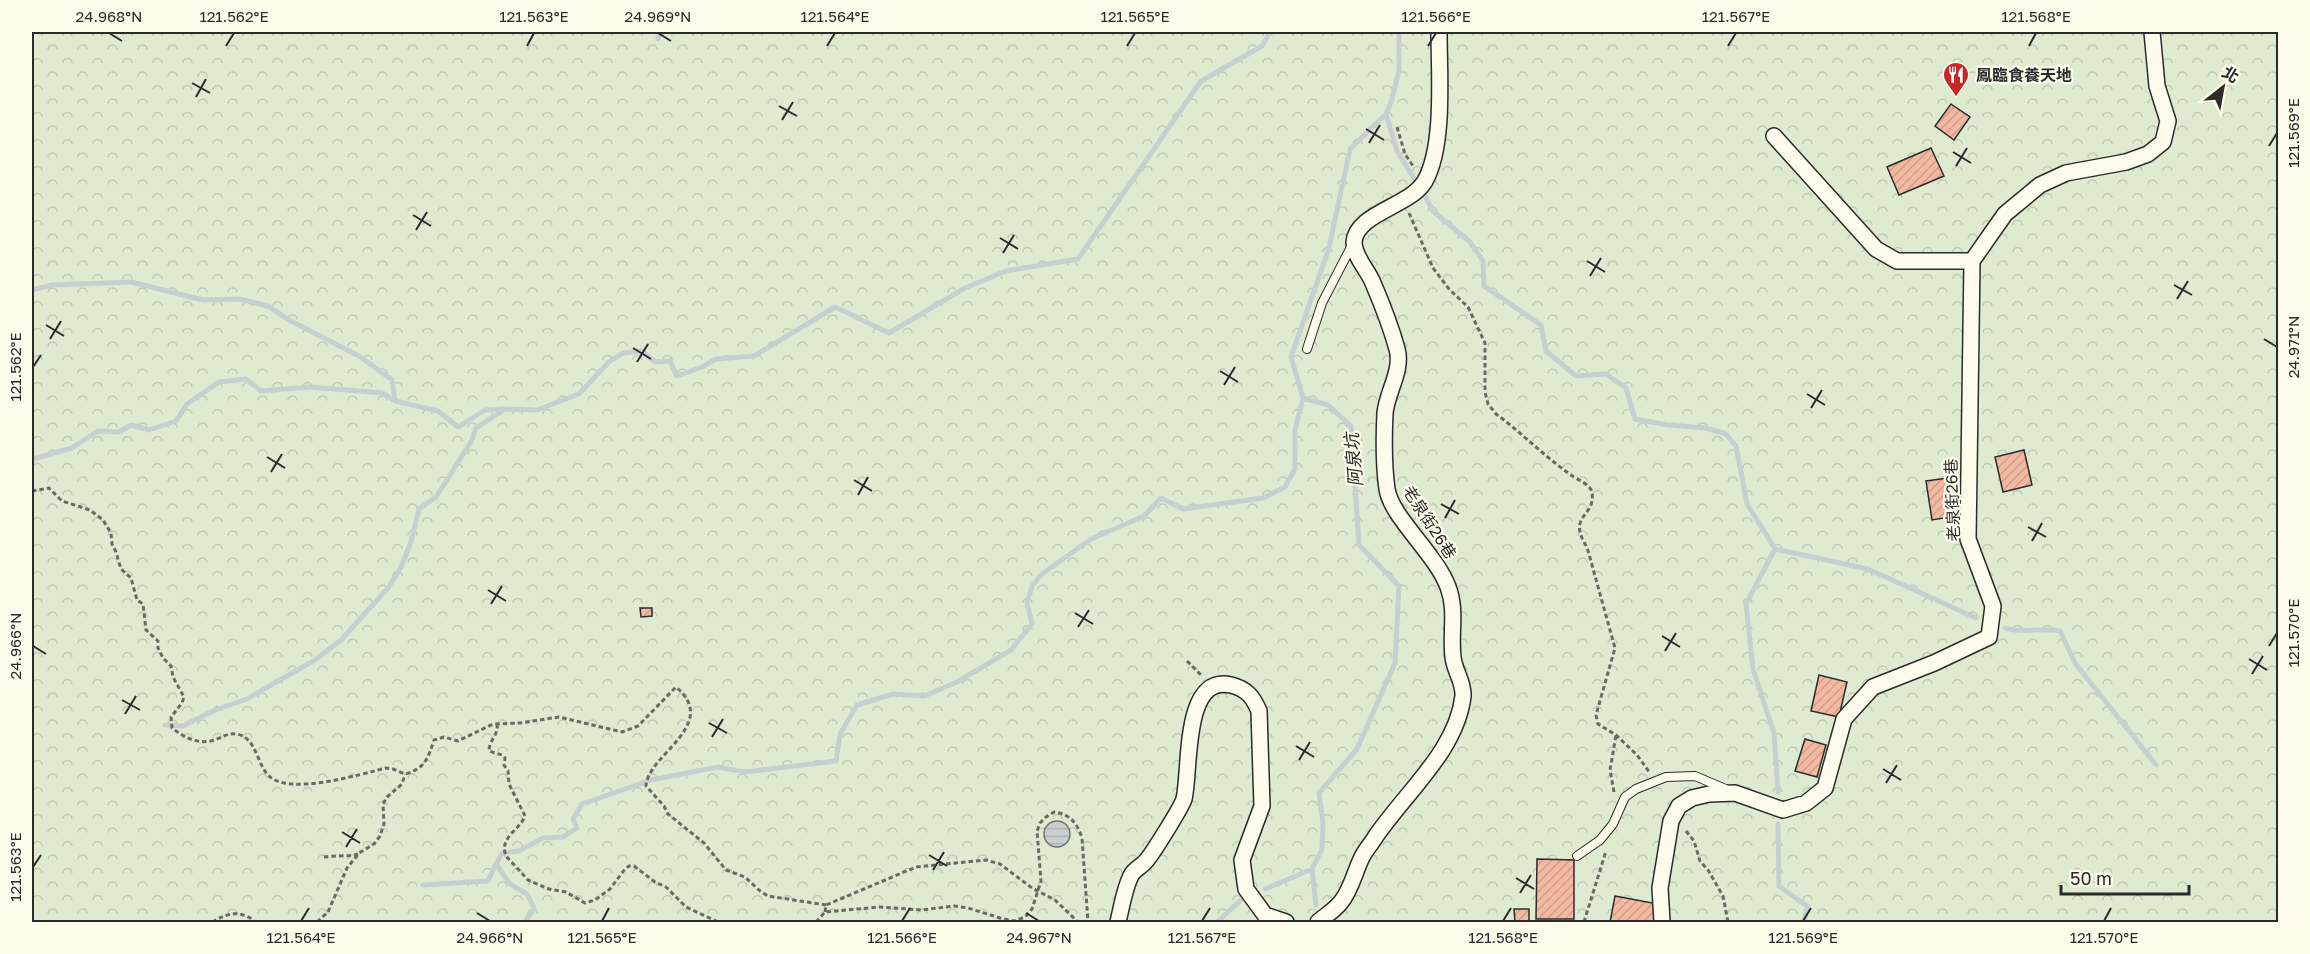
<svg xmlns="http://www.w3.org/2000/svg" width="2310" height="954" font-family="'Golos Text','Noto Sans TC',sans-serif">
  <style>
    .forest { fill: url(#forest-crowns); stroke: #74746e; stroke-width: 1.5 }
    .water { fill: url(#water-rules); stroke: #74746e; stroke-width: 1.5 }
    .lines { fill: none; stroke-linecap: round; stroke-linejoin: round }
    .stream { stroke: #c7d0d0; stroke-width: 5 }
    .building { fill: url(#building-hatch); stroke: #2b2b2b; stroke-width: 1.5 }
    .service-casing { stroke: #2b2b2b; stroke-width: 10 }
    .minor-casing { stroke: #2b2b2b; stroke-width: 18 }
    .path { stroke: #6a6964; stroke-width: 3; stroke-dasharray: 4.5 3; stroke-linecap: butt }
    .service { stroke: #fdfbea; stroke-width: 8 }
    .minor { stroke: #fdfbea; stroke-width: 15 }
    .ticks { fill: none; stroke: #2b2b2b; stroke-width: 2 }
    .labels { text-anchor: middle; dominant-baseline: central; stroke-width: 4.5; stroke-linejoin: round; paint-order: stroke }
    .poi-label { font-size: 16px; font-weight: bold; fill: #2b2b2b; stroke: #fdfbea; text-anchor: start }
    .street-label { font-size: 16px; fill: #2b2b2b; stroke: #fdfbea }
    .water-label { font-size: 18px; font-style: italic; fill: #2b2b2b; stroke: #fdfbea }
    .neatline { fill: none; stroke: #2b2b2b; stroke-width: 2 }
    .ticks-label { font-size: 15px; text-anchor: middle; fill: #2b2b2b }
  </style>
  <defs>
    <pattern id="forest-crowns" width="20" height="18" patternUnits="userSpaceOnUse" patternTransform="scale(1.5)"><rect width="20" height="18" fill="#deebd1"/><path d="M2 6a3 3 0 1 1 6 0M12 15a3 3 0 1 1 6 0" fill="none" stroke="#bfcab4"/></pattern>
    <pattern id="water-rules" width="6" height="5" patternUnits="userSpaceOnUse" patternTransform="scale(1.5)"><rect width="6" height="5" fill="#c7d0d0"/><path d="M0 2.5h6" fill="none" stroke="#abb3b3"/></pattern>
    <pattern id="building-hatch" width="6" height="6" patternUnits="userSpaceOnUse" patternTransform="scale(1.5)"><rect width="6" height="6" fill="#f2b8a0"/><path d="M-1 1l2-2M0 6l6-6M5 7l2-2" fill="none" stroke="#d09e8a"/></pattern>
  </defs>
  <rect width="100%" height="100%" fill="#fdfbea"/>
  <path class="forest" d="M32,32h2246v890h-2246z"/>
  <path class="water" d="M1044 834a13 13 0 1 1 26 0a13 13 0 1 1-26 0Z"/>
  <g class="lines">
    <path class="stream" d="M658,39l2,-7
      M1386,114l11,37 18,29
      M1425,196l8,15 37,31 13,19 1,25 57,39 5,26 30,25 30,-2 20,14 9,31 33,6 38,3 20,6 10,12 11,58 28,45 93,20 108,49
      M32,290l20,-5 79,-3 72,18 36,-1 29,7 21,14 70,36 33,24 3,21
      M32,462l1,-3 39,-11 26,-17 21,1 12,-7 18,5 27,-9 11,-17 32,-22 27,-3 15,12 49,-4 73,6 12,8 43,10 20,16 27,-17 17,-1
      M1775,549l-29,55 7,65 21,64 4,59
      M2005,628c17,6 37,-1 55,3l15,32 81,102
      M165,725l18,1 32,-16 32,-11 68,-39 26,-20 47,-52 13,-21 10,-25 8,-33 17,-12 35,-55 5,-14 29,-19 32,1 42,-16 30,-32 14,-9 19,-2 13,11 15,-1 7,15 25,-9 14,-8 38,-3 81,-49 54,26 76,-45 41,-17 72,-12 123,-178 61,-35 8,-14
      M1778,824l1,62 28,20 -3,16
      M423,885l65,-4 8,-17
      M1265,889l47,-20
      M1316,905l-4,-36 10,-20 1,-26 -4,-30 38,-44 38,-86 4,-77 -40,-41 -8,-119 -23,-21 -25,-7 -12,-41 38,-109 21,-99 36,-35 5,-12 8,-31v-39
      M525,922l9,-14 -7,-14 -17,-10 -14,-20 6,-11 17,-2 24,-13 20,-1 14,-9 -4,-9 9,-15 69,-24 67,-13 27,5 91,-11 4,-27 17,-29 36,-11 31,2 33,-14 54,-32 21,-26 -5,-21 5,-17 10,-12 49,-35 53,-23 17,-18 22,11 80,-11 22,-11 10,-18v-39l8,-32
      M1217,922l24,-22"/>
  </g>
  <path class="building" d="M1951,104l19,13 -16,23 -19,-14z
    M1931,148l13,28 -45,19 -12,-28z
    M2024,450l8,35 -29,7 -8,-35z
    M1956,477l6,38 -30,5 -6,-39z
    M640,608h12v8l-11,1z
    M1819,675l28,7 -8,35 -28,-6z
    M1805,739l21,6 -9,32 -22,-6z
    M1537,859l37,1v59h-38z
    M1615,896l43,8 -3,18h-45z
    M1514,909h15v13h-14z"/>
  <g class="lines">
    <defs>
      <path id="service" d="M1307,349l15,-46 30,-58
        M1577,856l23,-16 13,-16 12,-27 11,-8 30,-12 29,-1 33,14"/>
      <path id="minor" d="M1774,136l102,113 21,12h75
        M1118,922c3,-12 7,-37 14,-48 3,-5 10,-8 14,-13 7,-8 35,-53 38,-62 7,-29 -2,-125 47,-114 16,4 22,12 28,26l3,95 -20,54 4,29 19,26 21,7
        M1318,922c7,-6 17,-12 23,-20 10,-12 14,-31 21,-45 4,-8 10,-14 14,-21 30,-44 81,-86 87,-140 1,-14 -9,-26 -10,-39 -3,-24 4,-47 -5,-70 -12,-33 -57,-70 -61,-98 -3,-21 -3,-55 -2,-76 2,-21 18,-43 12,-64 -6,-22 -15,-45 -24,-66 -5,-13 -19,-26 -19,-41 2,-29 57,-36 71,-61 20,-36 14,-108 14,-149
        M1662,922l-2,-34 11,-67 8,-15 13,-8 17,-4 26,-1 48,17 23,-7 19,-15 19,-69 29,-32 61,-24 55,-26 4,-31 -25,-67 4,-278 33,-47 35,-29 26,-12 60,-11 22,-8 15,-12 5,-21 -11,-35 -5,-54"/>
    </defs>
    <use href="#service" class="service-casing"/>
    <use href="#minor" class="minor-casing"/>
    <path class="path" d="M1397,127l8,27 8,12
      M1409,213l24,55 16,21 19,18 17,36v49l3,12 8,10c26,19 49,43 75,61 6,5 20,9 21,18 4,24 -26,22 -5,54l28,101 -19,67 2,9 18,11 21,20 13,18
      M32,491l17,-3 13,13 28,9 13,10 8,13 1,11 4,8 5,17 10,9 6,22 6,4 3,26 12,11v7l5,10 8,8 2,11 11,20 -2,6 -11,14 1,11c13,10 26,17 43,12 7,-3 13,-7 21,-6 20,2 21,31 33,42 21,20 92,-2 117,-8l7,1 12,5c20,-5 23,-16 29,-34l10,-3 14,4 35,-17 27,-1 39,-6 63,15 16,-6 38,-39c45,38 -29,68 -30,99l18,20 4,8 36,29 22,27 19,7 15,14 8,5 58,9
      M1187,661l15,15
      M497,724c2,11 -8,16 -8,27l13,4 3,3 -1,7 4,6 1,13 16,32c-5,13 -19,17 -21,33l2,7 22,24 21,9 17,3 19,11 10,-3 15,-11 15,-20 4,-3h5l21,16 11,5 20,20 32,15
      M1614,792l-4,-22 6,-35
      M1686,831l8,10 6,20 8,9 15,26 5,26
      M324,857c11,-2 26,0 34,-3
      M825,912l1,-7 90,-38 70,-7 14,4 32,24 23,12 23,22
      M212,922c17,-9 25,-12 42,-2l1,2
      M317,922l11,-10 19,-44 12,-15 15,-9 6,-8 4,-12 -1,-20 4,-7 15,-13 3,-10
      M816,922l9,-10 54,-5 43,3 32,-4 14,2 32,10 14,3 11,-4 7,-8 9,-28 -4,-50 3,-8 6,-6 8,-5c16,2 23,11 28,26l6,84
      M1584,922l22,-71"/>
    <use href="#service" class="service"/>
    <use href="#minor" class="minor"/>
  </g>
  <path class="ticks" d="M109,33l13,8M658,33l13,8M226,46l8,-13M527,46l7,-13M827,46l8,-13M1127,46l8,-13M1428,46l8,-13M1728,46l8,-13M2029,46l7,-13M192,83l18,10M196,97l10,-18M779,106l18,10M782,120l11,-18M1366,129l18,11M1369,143l11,-18M2269,146l8,-13M1953,152l18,11M1956,166l11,-18M413,215l18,11M416,230l11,-18M1000,238l18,11M1003,253l11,-18M1587,261l18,11M1590,276l11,-18M2174,285l18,10M2177,299l11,-18M46,325l18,11M50,339l11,-18M2264,339l13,8M633,348l18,11M637,362l11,-18M33,367l8,-12M1220,371l18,11M1224,385l11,-18M1807,394l18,11M1811,408l11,-18M267,457l18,11M271,472l11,-18M854,480l18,11M858,495l10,-18M1441,504l18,10M1445,518l10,-18M2028,527l18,10M2032,541l10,-18M488,590l18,11M491,604l11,-18M1075,613l18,11M1078,627l11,-17M1662,636l18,11M33,646l13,8M2269,646l8,-13M1665,651l11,-18M2249,659l18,11M2252,674l11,-18M122,700l18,10M125,714l11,-18M709,723l18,10M712,737l11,-18M1296,746l18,11M1299,760l11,-18M1883,769l18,11M1886,783l11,-18M342,832l18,11M346,847l11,-18M929,855l18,11M33,867l8,-12M933,870l11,-18M1516,878l18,11M1520,893l11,-18M477,913l13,8M1026,913l13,8M301,921l8,-13M602,921l7,-13M902,921l8,-13M1202,921l8,-13M1503,921l8,-13M1803,921l8,-13M2104,921l7,-13"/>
  <defs>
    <symbol id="restaurant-pin" viewBox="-11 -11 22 30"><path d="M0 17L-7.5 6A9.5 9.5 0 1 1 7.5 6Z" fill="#c62828" stroke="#fdfbea"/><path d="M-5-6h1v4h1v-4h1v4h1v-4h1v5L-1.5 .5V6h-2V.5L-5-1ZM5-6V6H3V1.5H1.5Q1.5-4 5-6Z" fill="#fff"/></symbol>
  </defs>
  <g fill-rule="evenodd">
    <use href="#restaurant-pin" x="1941" y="60" width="30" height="40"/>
  </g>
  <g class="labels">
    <g class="poi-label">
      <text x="1976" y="75">鳳臨食養天地</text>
    </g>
    <g class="street-label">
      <text transform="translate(1952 500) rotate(-92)">老泉街26巷</text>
      <text transform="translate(1430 522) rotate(57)">老泉街26巷</text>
    </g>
    <g class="water-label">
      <text transform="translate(1353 460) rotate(-95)">阿泉坑</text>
    </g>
  </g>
  <rect width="2310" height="954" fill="none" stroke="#fdfbea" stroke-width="66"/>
  <g transform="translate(2223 87) rotate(31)" stroke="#fdfbea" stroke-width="4.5" paint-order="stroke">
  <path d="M0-4.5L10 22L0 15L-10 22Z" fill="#2b2b2b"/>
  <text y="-9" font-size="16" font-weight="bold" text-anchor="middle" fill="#2b2b2b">北</text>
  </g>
  <path d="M2061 885v9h128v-9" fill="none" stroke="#2b2b2b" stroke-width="3"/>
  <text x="2070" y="885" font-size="18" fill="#2b2b2b" stroke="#fdfbea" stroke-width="4.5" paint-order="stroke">50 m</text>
  <rect x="33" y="33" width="2244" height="888" class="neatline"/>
  <g class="ticks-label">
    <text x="109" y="22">24.968°N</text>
    <text x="234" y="22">121.562°E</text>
    <text x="534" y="22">121.563°E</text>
    <text x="658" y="22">24.969°N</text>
    <text x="835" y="22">121.564°E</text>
    <text x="1135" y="22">121.565°E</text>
    <text x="1436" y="22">121.566°E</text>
    <text x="1736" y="22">121.567°E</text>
    <text x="2036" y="22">121.568°E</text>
    <text transform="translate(2294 133) rotate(-90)" y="5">121.569°E</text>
    <text transform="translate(2294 347) rotate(-90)" y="5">24.971°N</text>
    <text transform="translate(16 367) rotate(-90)" y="5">121.562°E</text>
    <text transform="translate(2294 633) rotate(-90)" y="5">121.570°E</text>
    <text transform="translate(16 646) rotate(-90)" y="5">24.966°N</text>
    <text transform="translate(16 867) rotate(-90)" y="5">121.563°E</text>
    <text x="301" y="943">121.564°E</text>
    <text x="490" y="943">24.966°N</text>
    <text x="602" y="943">121.565°E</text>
    <text x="902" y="943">121.566°E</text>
    <text x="1039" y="943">24.967°N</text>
    <text x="1202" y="943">121.567°E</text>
    <text x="1503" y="943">121.568°E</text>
    <text x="1803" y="943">121.569°E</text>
    <text x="2104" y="943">121.570°E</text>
  </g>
</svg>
